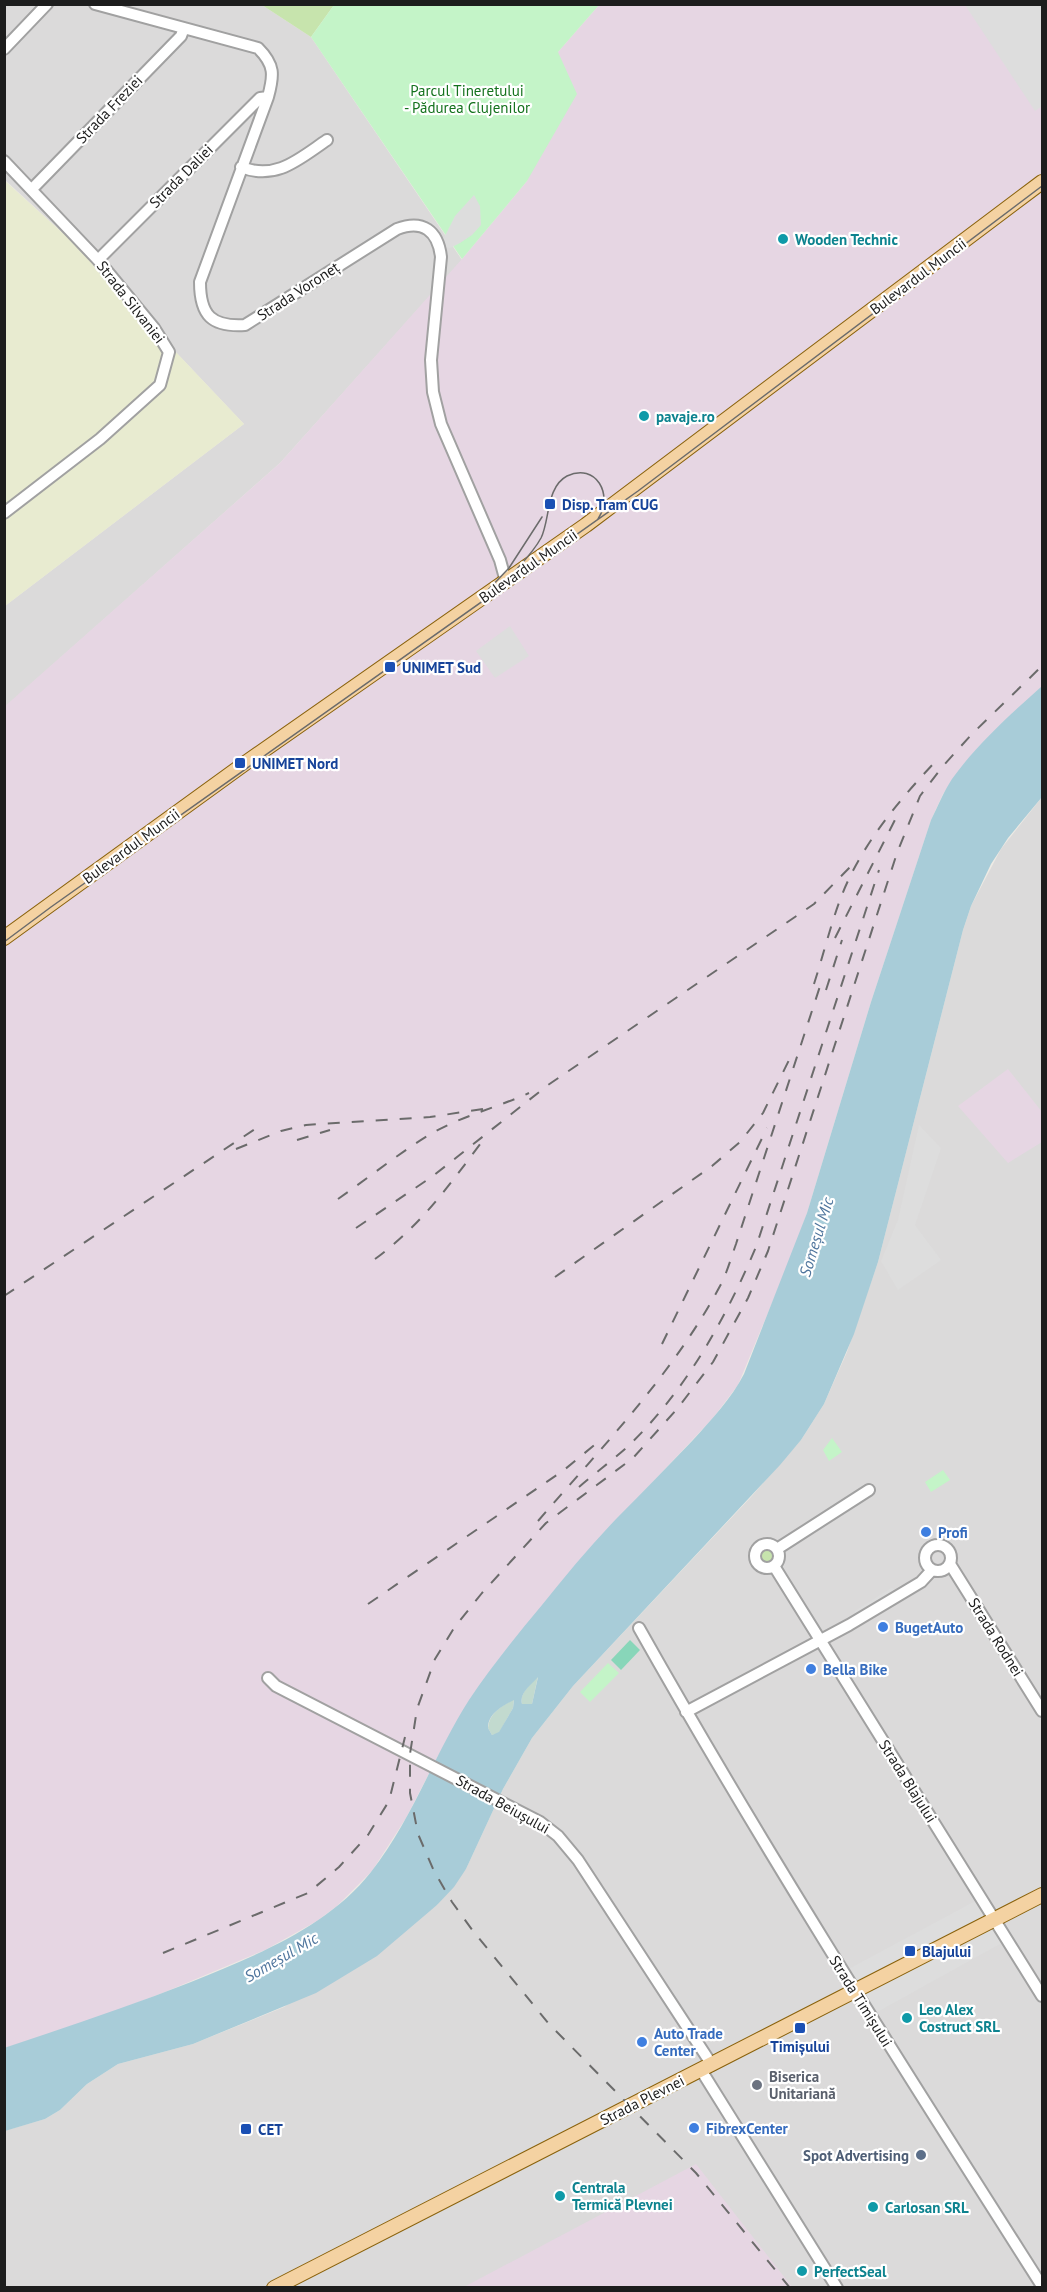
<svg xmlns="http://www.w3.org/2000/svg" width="1047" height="2292" font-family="'PT Sans',sans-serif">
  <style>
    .residential { fill: #dbdada }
    .industrial { fill: #e6d6e3 }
    .farmland { fill: #e8ebd0 }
    .grass { fill: #c7e4ad }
    .wetland { fill: #c2dacf }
    .park { fill: #c4f4c8 }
    .pitch { fill: #88d6b9 }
    .parking { fill: #ddd }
    .water { fill: #a8ccd8; fill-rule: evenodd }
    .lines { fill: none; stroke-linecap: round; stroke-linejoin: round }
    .minor-casing { stroke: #a1a1a1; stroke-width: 14 }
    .major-casing { stroke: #8a620c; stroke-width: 16 }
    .minor { stroke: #fff; stroke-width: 10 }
    .major { stroke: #f4d2a2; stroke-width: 14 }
    .tram { stroke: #6b6b6b; stroke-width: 1.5 }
    .rail { stroke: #6b6b6b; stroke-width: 2; stroke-dasharray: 12 12; stroke-linecap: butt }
    .culture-dot { fill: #0f9aa8; stroke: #fff; stroke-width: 2 }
    .transit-dot { fill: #1a4fb4; stroke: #fff; stroke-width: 2 }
    .shop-dot { fill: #3f7fe0; stroke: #fff; stroke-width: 2 }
    .worship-dot { fill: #6b7280; stroke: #fff; stroke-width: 2 }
    .service-dot { fill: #5c6f8a; stroke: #fff; stroke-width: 2 }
    .labels { text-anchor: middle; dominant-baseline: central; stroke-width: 4.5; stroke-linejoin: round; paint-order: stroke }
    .park-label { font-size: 15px; fill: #14721d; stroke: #fff }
    .street-label { font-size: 15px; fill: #1d1d1d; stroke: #fff }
    .culture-label { font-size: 15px; font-weight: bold; fill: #0d838f; stroke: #fff; text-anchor: start }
    .transit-label { font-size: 15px; font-weight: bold; fill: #164399; stroke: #fff; text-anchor: start }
    .shop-label { font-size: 15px; font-weight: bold; fill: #366cbe; stroke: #fff; text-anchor: start }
    .worship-label { font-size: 15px; font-weight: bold; fill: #5b616d; stroke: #fff; text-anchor: start }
    .service-label { font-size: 15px; font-weight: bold; fill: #4e5e75; stroke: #fff; text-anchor: end }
    .water-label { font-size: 16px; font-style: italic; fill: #4f759d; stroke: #fff }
  </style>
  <rect width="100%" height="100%" fill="#edeae4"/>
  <path class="residential" d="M5,5h257l49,32 151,223 -182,203 -275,244v-101l239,-182 -178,-188 -61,-56z
    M1042,797v1490h-1037l-1,-156 41,-12 15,-9 27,-26 31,-20 75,-20 91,-37 153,-102 29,-36 37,-80 29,-51 41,-52 177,-188 51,-58 23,-36 23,-52 31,-90 85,-332 8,-24 30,-57z"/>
  <path class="industrial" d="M599,5h443v681l-64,62 -17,20 -18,26 -12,26 -60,182 -64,211 -13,37 -56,135 -25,33 -127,135 -90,110 -58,93 -32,62 -34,53 -35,35 -20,15 -52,29 -100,42 -89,34 -71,22 -1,-1341 276,-244 182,-204 65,-78 31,-129z
    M1008,1069l34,43v30l-34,21 -50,-57z
    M696,2164l96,123h-328z"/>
  <path class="farmland" d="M4,180l62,56 178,188 -239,182z"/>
  <path class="grass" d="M262,5h72l-23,32z
    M760 1556a7 7 0 1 1 14 0a7 7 0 1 1-14 0Z"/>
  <path class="wetland" d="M538,1676l-6,28h-10c-3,-11 9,-20 16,-28z
    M514,1699l-1,9 -14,25 -7,2 -4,-7c1,-15 14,-22 26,-29z"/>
  <path class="park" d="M334,5h265l-41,47 19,42 -50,87 -65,78 -151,-222z
    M832,1438l10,14 -13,9 -6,-11z
    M943,1470l7,10 -19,12 -6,-10z
    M608,1663l11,10 -29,29 -10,-10z"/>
  <path class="pitch" d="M630,1640l10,10 -19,20 -10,-10z"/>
  <path class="parking" d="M965,5h77v101l-7,5z
    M474,195l6,11 1,19 -9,10 -12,8 -10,5 -10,-2 15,-30z
    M510,626l19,30 -34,22 -19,-27z
    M919,1125l22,23 -26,77 26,35 -43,30 -17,-29 17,-41z
    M891,1588l9,3 -46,28 1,-8z
    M981,1898l26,42 -137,76 -27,-44z"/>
  <path class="water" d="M1042,686v111l-34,41 -17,26 -20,42 -8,24 -85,332 -24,72 -30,70 -23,36 -21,25 -207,221 -41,52 -29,51 -37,80 -12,18 -17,18 -60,51 -61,37 -123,51 -75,20 -31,20 -27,26 -15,9 -40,12 -1,-83c63,-21 126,-42 187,-66 64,-26 137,-55 180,-110 41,-52 63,-117 98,-172 22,-33 48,-65 73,-95 24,-30 49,-60 75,-87 26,-26 51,-52 76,-78 19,-21 38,-41 51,-66l63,-161 64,-211 60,-182c7,-14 13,-29 21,-41 25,-35 59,-65 90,-93zM538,1677l-6,27h-10c-3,-11 9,-19 16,-27zM514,1700l-1,8 -14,24 -7,3 -4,-7c0,-14 14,-22 26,-28z"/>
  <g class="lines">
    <defs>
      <path id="minor" d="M95,4l163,44c17,17 16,27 10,49l-68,185c0,34 12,45 45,43l152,-96c26,-10 41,2 44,28l-10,103 2,32 8,32 59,136 6,22
        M4,49l43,-45
        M4,161l94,99 56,68 15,24 -9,33 -60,54 -96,74
        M241,167c35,14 58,-8 86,-27
        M32,189l149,-153 3,-8
        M98,260l162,-162 8,-1
        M755 1556a12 12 0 1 1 24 0a12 12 0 1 1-24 0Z
        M925 1558a13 13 0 1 1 26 0a13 13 0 1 1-26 0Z
        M777,1549l92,-59
        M950,1564l92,147
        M774,1566l268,430
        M639,1628c126,224 265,441 403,658
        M268,1678l8,8 264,136 18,14 20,24 134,205
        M686,1712l163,-87 72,-43 11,-12
        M701,2070l136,218"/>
      <path id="major" d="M4,938l240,-174 342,-239 456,-343
        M274,2288l768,-393"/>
    </defs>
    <use href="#minor" class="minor-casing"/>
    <use href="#major" class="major-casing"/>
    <use href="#minor" class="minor"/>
    <use href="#major" class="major"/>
    <path class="tram" d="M515,571c9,-10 19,-20 26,-33 9,-18 5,-51 26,-62 29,-14 47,19 31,43
      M487,591l22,-23 33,-51
      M4,942l47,-35 587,-416 404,-305"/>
    <path class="rail" d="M835,938l64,-126
      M814,984c9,-28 16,-57 26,-84 19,-52 58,-99 96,-139
      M826,990l16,-50
      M297,1140l33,-10
      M236,1149l45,-18 25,-6 124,-8 53,-8
      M338,1199c30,-21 60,-45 91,-64 32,-19 67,-27 100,-42
      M356,1228l77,-52 115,-91 266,-181 37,-38
      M375,1259c45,-33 73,-72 106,-116
      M555,1277l157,-111 28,-24 23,-29 27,-55
      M4,1296l257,-171
      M662,1344l105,-216
      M579,1487c15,-13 31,-25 46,-38 59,-55 100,-129 131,-202l123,-377
      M538,1521c65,-75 135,-147 182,-235 7,-13 11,-28 16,-42l87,-267
      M368,1604l196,-134 34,-28
      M163,1953l145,-60 31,-26 29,-32 21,-34 16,-64
      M790,2288l-94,-115 -147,-149 -76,-93 -21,-29 -18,-31 -16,-37 -8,-41v-39l7,-45 18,-50 19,-31 28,-35 64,-70 87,-65 44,-49 36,-47 35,-64 20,-47 129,-398 23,-57 23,-30 29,-32 70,-68"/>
  </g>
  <g class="culture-dot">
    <circle cx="783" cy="239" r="6"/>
    <circle cx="644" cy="416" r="6"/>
    <circle cx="907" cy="2018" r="6"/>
    <circle cx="560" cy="2196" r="6"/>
    <circle cx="873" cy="2207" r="6"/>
    <circle cx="802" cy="2271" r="6"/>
  </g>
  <g class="transit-dot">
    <rect x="544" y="498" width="12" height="12" rx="3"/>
    <rect x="384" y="661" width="12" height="12" rx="3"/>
    <rect x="234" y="757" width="12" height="12" rx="3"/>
    <rect x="904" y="1945" width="12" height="12" rx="3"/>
    <rect x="794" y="2022" width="12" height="12" rx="3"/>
    <rect x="240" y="2123" width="12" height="12" rx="3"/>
  </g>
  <g class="shop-dot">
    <circle cx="926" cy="1532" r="6"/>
    <circle cx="883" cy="1627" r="6"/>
    <circle cx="811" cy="1669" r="6"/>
    <circle cx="642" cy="2042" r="6"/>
    <circle cx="694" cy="2128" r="6"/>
  </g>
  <circle class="worship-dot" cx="757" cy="2085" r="6"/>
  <circle class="service-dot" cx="921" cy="2155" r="6"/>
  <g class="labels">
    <g class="park-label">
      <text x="467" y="90">Parcul Tineretului<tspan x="467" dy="17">- Pădurea Clujenilor</tspan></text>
    </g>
    <g class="street-label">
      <text transform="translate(109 109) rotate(-46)">Strada Freziei</text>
      <text transform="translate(181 176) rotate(-45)">Strada Daliei</text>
      <text transform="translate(918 276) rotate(-37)">Bulevardul Muncii</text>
      <text transform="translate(298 291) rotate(-33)">Strada Voroneț</text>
      <text transform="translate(131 302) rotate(52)">Strada Silvaniei</text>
      <text transform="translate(528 566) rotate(-35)">Bulevardul Muncii</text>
      <text transform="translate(131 846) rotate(-36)">Bulevardul Muncii</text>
      <text transform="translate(996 1637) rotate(58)">Strada Rodnei</text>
      <text transform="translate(908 1781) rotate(58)">Strada Blajului</text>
      <text transform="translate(503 1804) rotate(29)">Strada Beiușului</text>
      <text transform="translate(861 2001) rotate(58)">Strada Timișului</text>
      <text transform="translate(642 2100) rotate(-27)">Strada Plevnei</text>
    </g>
    <g class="culture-label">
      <text x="795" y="239">Wooden Technic</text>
      <text x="656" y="416">pavaje.ro</text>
      <text x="919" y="2009">Leo Alex<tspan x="919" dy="17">Costruct SRL</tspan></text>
      <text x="572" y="2187">Centrala<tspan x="572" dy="17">Termică Plevnei</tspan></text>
      <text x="885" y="2207">Carlosan SRL</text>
      <text x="814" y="2271">PerfectSeal</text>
    </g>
    <g class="transit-label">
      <text x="562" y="504">Disp. Tram CUG</text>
      <text x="402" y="667">UNIMET Sud</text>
      <text x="252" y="763">UNIMET Nord</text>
      <text x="922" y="1951">Blajului</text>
      <text x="800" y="2046" text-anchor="middle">Timișului</text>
      <text x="258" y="2129">CET</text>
    </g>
    <g class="shop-label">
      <text x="938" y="1532">Profi</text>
      <text x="895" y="1627">BugetAuto</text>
      <text x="823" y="1669">Bella Bike</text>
      <text x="654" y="2033">Auto Trade<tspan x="654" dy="17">Center</tspan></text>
      <text x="706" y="2128">FibrexCenter</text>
    </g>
    <g class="worship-label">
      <text x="769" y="2076">Biserica<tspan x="769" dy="17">Unitariană</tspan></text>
    </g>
    <g class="service-label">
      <text x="909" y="2155">Spot Advertising</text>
    </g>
    <g class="water-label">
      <text transform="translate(816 1237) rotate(-73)">Someșul Mic</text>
      <text transform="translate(281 1957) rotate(-30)">Someșul Mic</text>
    </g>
  </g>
  <rect width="1047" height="2292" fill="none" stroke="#1d1d1d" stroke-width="12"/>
</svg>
